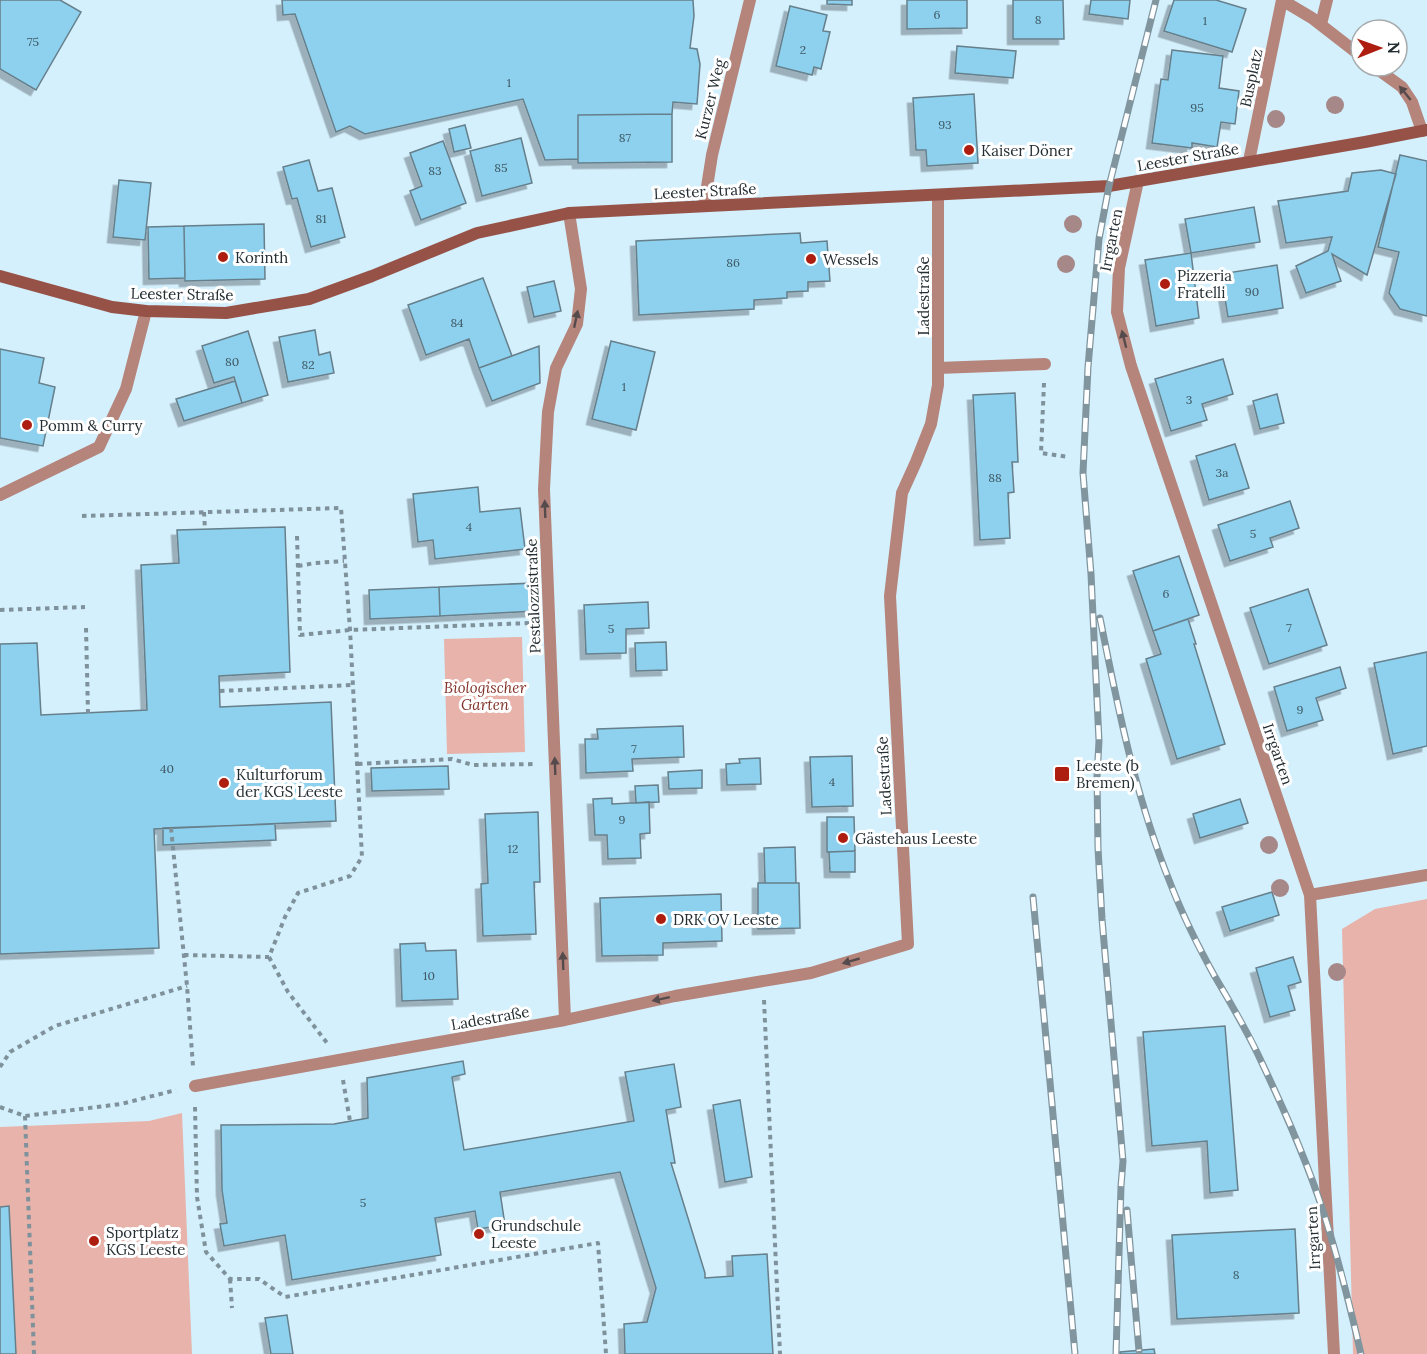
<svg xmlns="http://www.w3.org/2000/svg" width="1427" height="1354" font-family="Lora,serif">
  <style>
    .green { fill: #e7b3aa }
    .building { fill: #8dd1ee; stroke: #667f8b; stroke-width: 1.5; filter: url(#shadow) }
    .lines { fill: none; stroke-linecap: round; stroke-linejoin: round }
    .path { stroke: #7f929c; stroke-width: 4; stroke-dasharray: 4.5 4.5; stroke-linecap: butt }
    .lane { stroke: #b5847b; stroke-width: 12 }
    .street { stroke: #b5847b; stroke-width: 12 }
    .secondary { stroke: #975247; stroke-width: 12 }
    .rail-casing { stroke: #81959e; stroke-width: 7 }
    .rail { stroke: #fff; stroke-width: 4.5; stroke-dasharray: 14; stroke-linecap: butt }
    .tree { fill: #a68888 }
    .oneway { fill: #564b4c }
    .poi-dot { fill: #ad1d10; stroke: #fff; stroke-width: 2 }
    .labels { text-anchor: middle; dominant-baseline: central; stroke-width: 6; stroke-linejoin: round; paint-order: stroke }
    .number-label { font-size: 12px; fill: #3e5661 }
    .street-label { font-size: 15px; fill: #232d32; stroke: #fff }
    .poi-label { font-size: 15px; fill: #232d32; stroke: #fff; text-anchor: start }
    .park-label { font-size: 15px; font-style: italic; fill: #813329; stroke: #fff }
  </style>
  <defs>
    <filter id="shadow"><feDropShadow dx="-5.5" dy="5.5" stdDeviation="0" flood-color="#0004"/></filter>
  </defs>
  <rect width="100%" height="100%" fill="#d4f0fd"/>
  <path class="green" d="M522,637l3,115 -78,2 -3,-115z
    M1427,899v455h-74l-11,-425 33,-20z
    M182,1113l10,241h-192v-227l149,-6z"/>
  <path class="building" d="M0,0h60l21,12 -45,78 -36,-21z
    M282,0h411l1,16 -4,32 7,1 3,15 -3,40 -24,-2 -1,12 -94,1v44l-33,1 -22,-61 -158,35 -15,-8 -14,6 -41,-118 -12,1z
    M827,0h25v5l-25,-1z
    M907,0h60v28l-60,1z
    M1013,0h50l1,39h-51z
    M1091,0h39l-2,19 -39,-5z
    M1174,0h42l30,9 -14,43 -68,-21z
    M790,6l37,9 -4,16 7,1 -9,37 -7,-2 -2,8 -36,-9z
    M957,46l59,5 -3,27 -58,-5z
    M1172,50l51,6 -4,32 20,3 -4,33 -14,-2 -4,25 -25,-4v5l-40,-5 9,-64 7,1z
    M974,94l4,69 -51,3 -1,-16h-10l-3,-52z
    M672,114v48l-94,1v-48z
    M465,125l6,23 -17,4 -5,-23z
    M521,138l11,45 -50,13 -12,-45z
    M443,141l23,62 -45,17 -11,-29 12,-5 -12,-33z
    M1400,155l27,6v155l-27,-7 -11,-16 10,-41 -21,-5z
    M309,160l9,31 14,-3 13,49 -34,10 -14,-49 -5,1 -9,-32z
    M1381,170l15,4 -29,101 -35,-21 9,27 -35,12 -10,-27 32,-15 4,-14 -46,6 -8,-42 70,-10 4,-18z
    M119,180l32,3 -6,57 -32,-3z
    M1254,207l6,35 -69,11 -6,-34z
    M264,224l1,55 -80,2 -1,-55z
    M184,226l1,52 -36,1 -1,-52z
    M800,233l1,10 26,-2 3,40 -22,1v9l-21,1v6l-33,2v9l-115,6 -3,-74z
    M1191,253l8,65 -43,8 -11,-66z
    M1277,265l6,43 -55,9 -7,-43z
    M483,278l29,78 -33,12 -10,-29 -43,16 -18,-50z
    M554,281l7,30 -27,6 -7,-30z
    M315,330l4,25 11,-3 4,21 -46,9 -9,-45z
    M248,331l20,64 -26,8 -8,-26 -20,6 -12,-37z
    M611,341l44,11 -19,78 -44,-11z
    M539,346l1,37 -48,18 -13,-33z
    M0,349l44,9 -5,25 16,4 -12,59 -43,-8z
    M1223,359l10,35 -31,10 5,16 -36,11 -16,-52z
    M235,381l7,22 -58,18 -8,-22z
    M1015,393l3,69h-6l2,30 -6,1 2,45 -30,2 -7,-145z
    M1277,394l7,29 -24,6 -7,-28z
    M1235,444l14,44 -40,12 -13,-44z
    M478,487l2,25 40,-4 5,41 -90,10 -2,-19 -15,2 -5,-48z
    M1290,501l9,27 -29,10 3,9 -43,14 -12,-36z
    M285,527l5,145 -71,4 1,31 111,-5 5,119 -182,8 5,119 -159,6v-310l37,-1 4,72 106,-5 -6,-145 38,-2 -2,-33z
    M1179,556l20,59 -46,16 -20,-60z
    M535,583l1,28 -96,5 -1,-29z
    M439,587l1,29 -70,3 -1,-29z
    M1308,589l19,56 -58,19 -19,-56z
    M648,602l1,26 -23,1v24l-40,1 -2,-49z
    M1188,619l8,25h-2l31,100 -48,15 -31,-100 15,-5 -8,-23z
    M666,642l1,28 -31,1 -1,-28z
    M1427,652v94l-34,8 -19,-91z
    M1340,667l6,21 -30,10 7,22 -36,11 -13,-44z
    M683,726l1,31 -52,2 1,12 -47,2 -1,-34h13l-1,-10z
    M852,756l1,50 -41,1 -2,-50z
    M760,758l1,26 -34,1 -1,-21 14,-1 -1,-4z
    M448,766l1,23 -77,2 -1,-23z
    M702,770v18l-33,1 -1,-17z
    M658,785l1,17 -23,1 -1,-17z
    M612,798v6l37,-2 1,31 -10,1 1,24 -33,1 -1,-24h-12l-2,-36z
    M1240,799l8,24 -48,15 -7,-24z
    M538,812l2,70h-6l2,52 -53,2 -2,-52 7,-1 -3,-69z
    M827,817h27l1,34 -28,1z
    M275,824l1,16 -113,5v-17z
    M795,847l1,36h-31l-1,-35z
    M855,851v21h-25l-1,-20z
    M758,883h41l1,45 -42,1z
    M1272,892l7,23 -49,16 -8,-24z
    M721,894l1,47 -59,2v12l-61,1 -2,-58z
    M425,943l1,8 30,-1 2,49 -56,2 -2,-57z
    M1293,957l8,25 -13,4 7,24 -25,7 -14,-49z
    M1225,1026l13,164 -28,3 -3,-52 -55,5 -9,-114z
    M463,1061l2,13 -13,3 12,73 170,-29 -9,-49 49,-8 7,43 -15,3 9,53h-4l34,110v5l28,-2 -1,-20 35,-2 6,100h-148l-1,-30 23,-2 9,-34 -36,-116 -120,20 5,33 -27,4 -3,-18 -40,7 6,37 -149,25 -7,-45 -61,11 -4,-22 7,-1 -5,-33 -1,-65 113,-1 34,-6 -1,-40z
    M740,1100l12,77 -27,5 -12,-77z
    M9,1206l7,148h-16v-147z
    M1295,1229l4,84 -122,6 -5,-84z
    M287,1315l6,39h-22l-6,-36z
    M1154,1349l1,5h-35v-2z"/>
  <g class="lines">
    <path class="path" d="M1044,383l-3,70 28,4
      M204,512l1,18
      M82,516l259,-8 9,122 12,227 -12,19 -52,17 -13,24 -16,40
      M297,536l3,99 50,-5 180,-7
      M298,566l17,-3 29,-2
      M0,610l85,-3
      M86,628l2,85
      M220,691l133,-6
      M358,764l94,-5 21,6 63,-1
      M171,828l16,158 6,80
      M184,955l85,2
      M269,957l19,35 39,51
      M764,1000l16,354
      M0,1067l10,-15 45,-26 132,-40
      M343,1080l7,41
      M0,1107l25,9 96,-12 55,-14
      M195,1107l2,90 9,55 24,27h29l26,18 313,-54 8,111
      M25,1116l9,238
      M230,1279l2,29"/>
    <path class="lane" d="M1321,24l6,-24
      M938,368l107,-4
      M195,1086l199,-36"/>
    <path class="street" d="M1282,0l30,18 49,38
      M1373,66l29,21 10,15 10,29
      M1249,161l33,-161
      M1138,181l-19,87 -2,44 14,54 179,529 24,459
      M704,206l8,-51 38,-155
      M0,495l99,-48 27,-58 20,-78
      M1310,895l117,-20
      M565,1020l-21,-531 4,-77 8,-44 21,-44 4,-35 -12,-76
      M394,1050l171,-30 110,-24 136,-23 97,-29 -18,-348 12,-103 14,-31 15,-38 7,-39v-189"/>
    <path class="secondary" d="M0,276l112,31 34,4 80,2 83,-14 63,-23 105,-43 92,-20 540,-27 256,-44 62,-12"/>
    <defs>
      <path id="rail" d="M1100,618c18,91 36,181 71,267 12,31 27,61 43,90 17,29 34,57 48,88 25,53 49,107 66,164 13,42 23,84 33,127
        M1033,897l42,457
        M1127,1210l12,141
        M1116,1354l5,-168 2,-25 -21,-242 -4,-71 -1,-71 2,-36 -8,-167 -8,-101 5,-106 11,-128 10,-53 47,-186"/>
    </defs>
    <use href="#rail" class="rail-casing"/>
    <use href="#rail" class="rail"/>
  </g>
  <g class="tree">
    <circle cx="1335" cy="105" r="9"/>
    <circle cx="1276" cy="119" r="9"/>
    <circle cx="1073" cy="224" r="9"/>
    <circle cx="1066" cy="264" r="9"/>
    <circle cx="1269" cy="845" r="9"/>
    <circle cx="1280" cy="888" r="9"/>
    <circle cx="1337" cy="972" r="9"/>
  </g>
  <defs><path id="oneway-solid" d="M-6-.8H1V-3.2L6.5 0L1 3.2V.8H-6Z" transform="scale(1.5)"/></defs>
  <g class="oneway">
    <use href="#oneway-solid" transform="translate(1405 93) rotate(-129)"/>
    <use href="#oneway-solid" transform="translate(576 319) rotate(-78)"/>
    <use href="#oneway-solid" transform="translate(1124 339) rotate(-104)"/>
    <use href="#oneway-solid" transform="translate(545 509) rotate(-92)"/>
    <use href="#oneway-solid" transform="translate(555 766) rotate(-92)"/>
    <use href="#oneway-solid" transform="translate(563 961) rotate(-92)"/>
    <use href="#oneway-solid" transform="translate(851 961) rotate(164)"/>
    <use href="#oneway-solid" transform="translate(661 999) rotate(168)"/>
  </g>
  <g class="poi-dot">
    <circle cx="969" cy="150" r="6"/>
    <circle cx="223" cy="257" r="6"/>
    <circle cx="811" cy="259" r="6"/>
    <circle cx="1165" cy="284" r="6"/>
    <circle cx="27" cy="425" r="6"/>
    <rect x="1054" y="766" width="16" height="16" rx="3"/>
    <circle cx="224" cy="783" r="6"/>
    <circle cx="843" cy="838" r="6"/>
    <circle cx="661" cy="919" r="6"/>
    <circle cx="479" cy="1234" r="6"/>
    <circle cx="94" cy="1241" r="6"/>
  </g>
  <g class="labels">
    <g class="number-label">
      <text x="937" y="14">6</text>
      <text x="1038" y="19">8</text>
      <text x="1205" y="20">1</text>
      <text x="33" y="41">75</text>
      <text x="803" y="49">2</text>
      <text x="509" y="82">1</text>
      <text x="1197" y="107">95</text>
      <text x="945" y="124">93</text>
      <text x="625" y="137">87</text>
      <text x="501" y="167">85</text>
      <text x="435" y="170">83</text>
      <text x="321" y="218">81</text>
      <text x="733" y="262">86</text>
      <text x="1252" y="291">90</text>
      <text x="457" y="322">84</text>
      <text x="232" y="361">80</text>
      <text x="308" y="364">82</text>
      <text x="624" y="386">1</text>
      <text x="1189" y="399">3</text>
      <text x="1222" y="472">3a</text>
      <text x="995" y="477">88</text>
      <text x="469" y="526">4</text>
      <text x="1253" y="533">5</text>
      <text x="1166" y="593">6</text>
      <text x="1289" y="627">7</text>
      <text x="611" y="628">5</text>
      <text x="1300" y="709">9</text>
      <text x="634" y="748">7</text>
      <text x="167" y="768">40</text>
      <text x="832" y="781">4</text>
      <text x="622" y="819">9</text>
      <text x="513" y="848">12</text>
      <text x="429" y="975">10</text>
      <text x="363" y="1202">5</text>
      <text x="1236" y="1274">8</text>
    </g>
    <g class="street-label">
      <text transform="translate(1251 78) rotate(-78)">Busplatz</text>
      <text transform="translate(710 99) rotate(-76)">Kurzer Weg</text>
      <text transform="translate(1188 157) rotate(-10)">Leester Straße</text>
      <text transform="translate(705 191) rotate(-3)">Leester Straße</text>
      <text transform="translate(1111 240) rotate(-79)">Irrgarten</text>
      <text transform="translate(182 294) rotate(1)">Leester Straße</text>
      <text transform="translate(923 296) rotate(-90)">Ladestraße</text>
      <text transform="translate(533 596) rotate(-92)">Pestalozzistraße</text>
      <text transform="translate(1278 754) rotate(71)">Irrgarten</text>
      <text transform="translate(884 776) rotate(-93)">Ladestraße</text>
      <text transform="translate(490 1018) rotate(-10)">Ladestraße</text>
      <text transform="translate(1313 1238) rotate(-93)">Irrgarten</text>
    </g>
    <g class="poi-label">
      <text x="981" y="150">Kaiser Döner</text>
      <text x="235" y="257">Korinth</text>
      <text x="823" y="259">Wessels</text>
      <text x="1177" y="275">Pizzeria<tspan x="1177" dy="17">Fratelli</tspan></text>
      <text x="39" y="425">Pomm &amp; Curry</text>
      <text x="1076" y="765">Leeste (b<tspan x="1076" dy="17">Bremen)</tspan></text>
      <text x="236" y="774">Kulturforum<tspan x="236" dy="17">der KGS Leeste</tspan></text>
      <text x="855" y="838">Gästehaus Leeste</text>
      <text x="673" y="919">DRK OV Leeste</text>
      <text x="491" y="1225">Grundschule<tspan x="491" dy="17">Leeste</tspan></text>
      <text x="106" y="1232">Sportplatz<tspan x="106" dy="17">KGS Leeste</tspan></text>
    </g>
    <g class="park-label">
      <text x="485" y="687">Biologischer<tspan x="485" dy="17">Garten</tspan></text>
    </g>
  </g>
  <g transform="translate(1379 48) rotate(89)"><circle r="28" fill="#ffffff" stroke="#a7abad" stroke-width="1.5"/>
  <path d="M0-4.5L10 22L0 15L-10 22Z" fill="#ad1d10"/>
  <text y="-9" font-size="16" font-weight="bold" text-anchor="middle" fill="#232d32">N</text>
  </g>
</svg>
